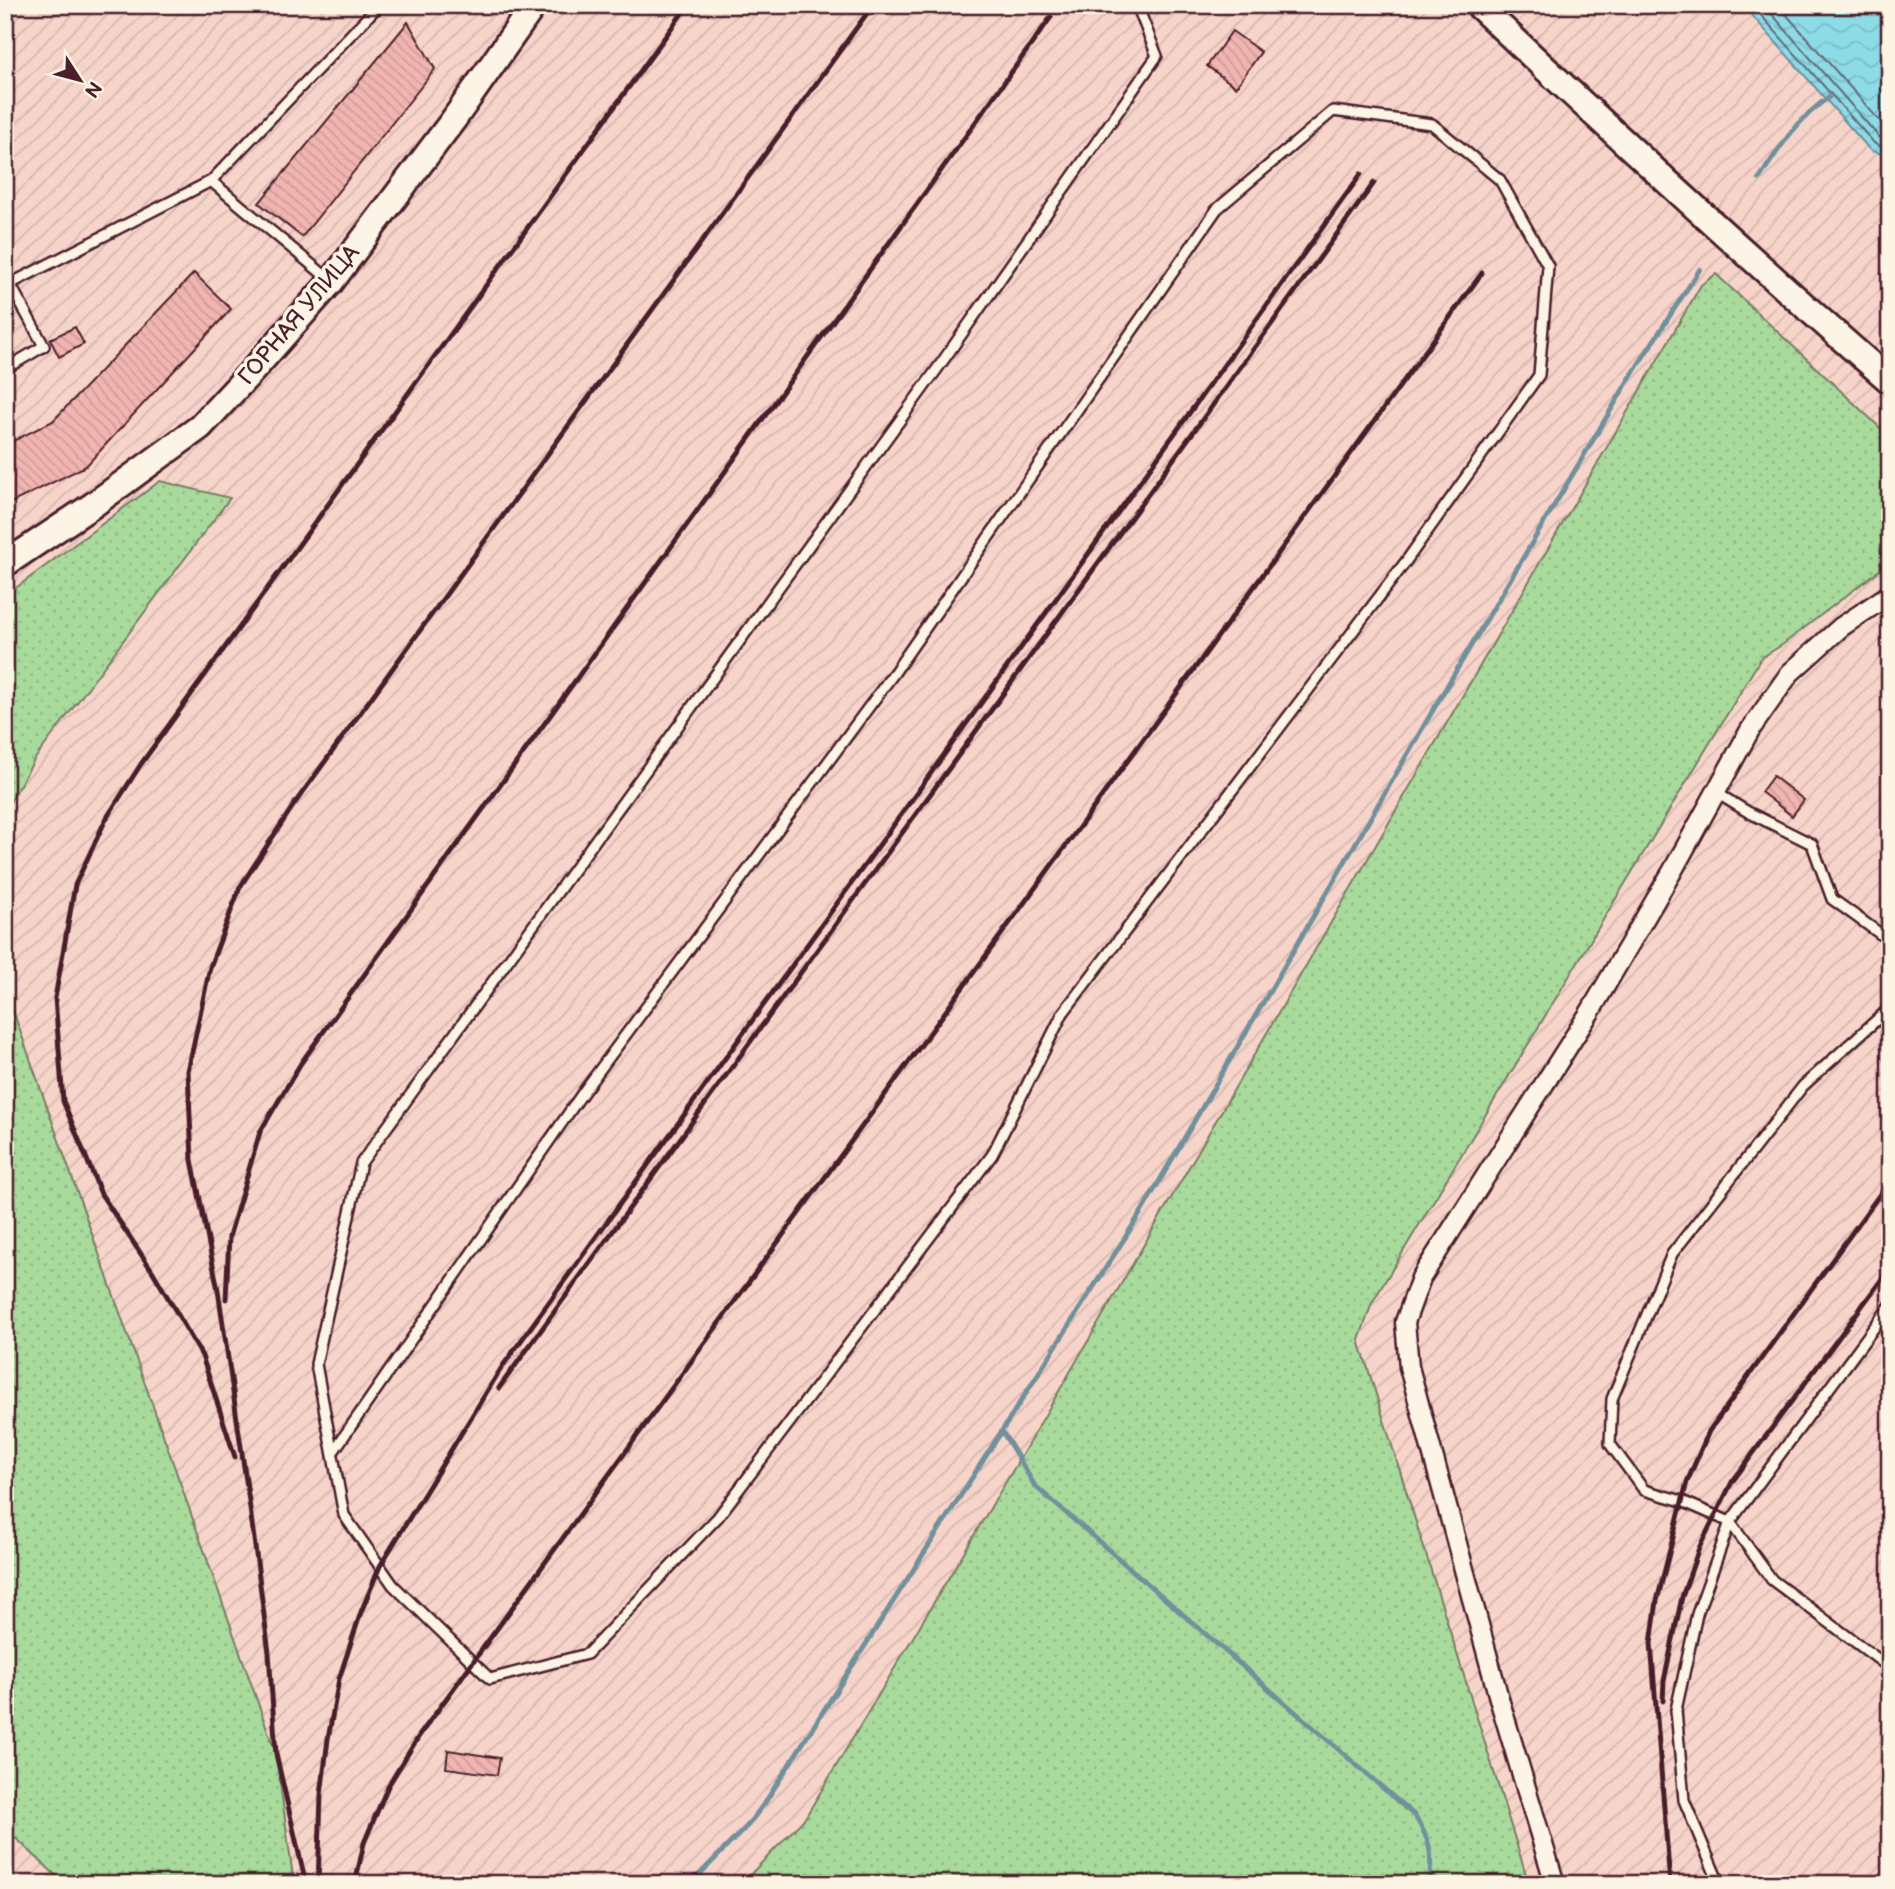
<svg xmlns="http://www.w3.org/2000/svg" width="1895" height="1889" font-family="'Balsamiq Sans',sans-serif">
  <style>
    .industrial { fill: url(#industrial-furrows) }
    .grass { fill: url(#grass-dots); stroke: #797c64; stroke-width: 2 }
    .water { fill: url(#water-waves); stroke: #72909c; stroke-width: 2 }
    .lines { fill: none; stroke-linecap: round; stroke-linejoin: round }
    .shore { stroke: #646b77; stroke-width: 2 }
    .stream { stroke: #72909c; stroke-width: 5 }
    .building { fill: url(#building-back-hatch); stroke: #4a1f2b; stroke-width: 2 }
    .lane-casing { stroke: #4a1f2b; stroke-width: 14 }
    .street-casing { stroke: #4a1f2b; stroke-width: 23 }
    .secondary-casing { stroke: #4a1f2b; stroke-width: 30 }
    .lane { stroke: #fcf5e5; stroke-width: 9 }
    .street { stroke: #fcf5e5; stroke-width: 18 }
    .secondary { stroke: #fcf5e5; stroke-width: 24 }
    .rail { stroke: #4a1f2b; stroke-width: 5 }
    .labels { text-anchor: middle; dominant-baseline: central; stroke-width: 7; stroke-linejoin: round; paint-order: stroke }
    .street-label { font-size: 23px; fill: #4a1f2b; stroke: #fcf5e5 }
  </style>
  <defs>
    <pattern id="industrial-furrows" width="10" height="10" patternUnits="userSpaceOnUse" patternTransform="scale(1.75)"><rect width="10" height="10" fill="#f7d4ca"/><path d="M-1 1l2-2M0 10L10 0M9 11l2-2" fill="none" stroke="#d5b6ae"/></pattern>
    <pattern id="grass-dots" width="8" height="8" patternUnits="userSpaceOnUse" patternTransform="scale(1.75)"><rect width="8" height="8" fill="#a8da9c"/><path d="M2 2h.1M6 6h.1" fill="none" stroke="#92bb87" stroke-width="1.8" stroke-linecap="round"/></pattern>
    <pattern id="water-waves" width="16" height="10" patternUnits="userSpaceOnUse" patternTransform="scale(1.75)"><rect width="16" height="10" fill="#8cdce8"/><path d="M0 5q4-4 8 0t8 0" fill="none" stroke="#7abcc7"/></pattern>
    <pattern id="building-back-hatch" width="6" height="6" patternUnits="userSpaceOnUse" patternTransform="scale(1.75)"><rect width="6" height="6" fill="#f1b5b1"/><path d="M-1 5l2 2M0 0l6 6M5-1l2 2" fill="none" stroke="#d09b98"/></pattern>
  </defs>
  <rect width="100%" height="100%" fill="#f9e2d5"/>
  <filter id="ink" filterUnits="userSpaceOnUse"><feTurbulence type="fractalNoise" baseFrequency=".0143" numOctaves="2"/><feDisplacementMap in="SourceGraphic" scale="14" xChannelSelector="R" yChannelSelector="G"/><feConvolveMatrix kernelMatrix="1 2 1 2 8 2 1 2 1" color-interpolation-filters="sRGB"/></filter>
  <g filter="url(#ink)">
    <path class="industrial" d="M5,5h1885v1879h-1885z"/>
    <path class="grass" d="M1716,274l174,163v125l-108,83 -21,13 -389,645 -13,37 170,544h-788l64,-66 214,-358 682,-1175z
      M160,481l70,17 -196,262 -29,51v-215z
      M5,988l271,766 18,130h-229l-60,-56z"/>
    <path class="water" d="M1743,5h138l9,6v145l-19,-5z"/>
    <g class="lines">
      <path class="shore" d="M1752,5l123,139 15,5
        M1764,5l115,132 11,3
        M1778,5l107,122 5,2"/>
      <path class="stream" d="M1759,179c21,-32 38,-60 70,-82
        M1002,1431l33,55 379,329c17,26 19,38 15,69
        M5,1881l3,3
        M690,1884l58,-59 18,-24 376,-590 305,-525 184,-310 69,-107"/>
    </g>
    <path class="building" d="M408,22l27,47 -133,168 -43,-34z
      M1232,31l29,21 -25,35 -29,-21z
      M194,273l37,36 -145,157 -81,40v-61l48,-24z
      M75,327l9,17 -25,13 -9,-18z
      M1773,776l31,24 -12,16 -31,-24z
      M448,1750l52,8 -3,17 -51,-7z"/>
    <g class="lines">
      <defs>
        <path id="lane" d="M211,181l168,-176
          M5,274l5,10 201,-103 119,99
          M5,369l39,-23 -34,-62
          M1715,792l33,20 64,32 20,55 58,42
          M1890,1008l-87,78 -131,168 -60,145 -2,45 34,46 38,11 48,21 42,58 118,88
          M333,1452l251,-361 310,-418 323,-464 116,-98 99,13 68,56 48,86 -9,109 -135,189 -341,449 -71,142 -274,362 -131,137 -97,25 -97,-94 -49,-70 -28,-151 45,-201 579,-798 217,-309 -20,-51
          M1726,1884l-10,-8 -32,-76 -8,-90 21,-96 33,-92 160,-216"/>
        <path id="street" d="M1555,1884l-55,-182 -91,-335 -4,-45 16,-44 169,-266 83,-142 77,-140 40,-57 51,-46 49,-33"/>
        <path id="secondary" d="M1478,5c135,128 272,254 412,376
          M5,564l88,-59 107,-78 54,-58 77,-87 123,-163 80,-114"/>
      </defs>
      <use href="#lane" class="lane-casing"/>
      <use href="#street" class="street-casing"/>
      <use href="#secondary" class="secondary-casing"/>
      <use href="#lane" class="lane"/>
      <use href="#street" class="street"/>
      <use href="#secondary" class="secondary"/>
      <path class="rail" d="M226,1299l3,-62 31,-105 41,-69 750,-1046
        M499,1388l875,-1205
        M235,1457l-33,-101 -49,-84 -52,-78 -38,-93 -8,-103 20,-113 31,-66 35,-55 547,-759
        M1663,1701l1,-20 18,-84 17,-49 33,-66 158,-214
        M306,1884l-30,-130 -7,-101 -20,-152 -31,-211 -26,-130 -4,-89 22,-104 30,-80 55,-84 578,-798
        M318,1884l3,-89 7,-56 11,-60 22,-67 19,-46 122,-199 388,-537 471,-656
        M355,1884l9,-41 24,-57 31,-50 1063,-1463
        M1670,1884l-19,-241 6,-42 30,-119 22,-51 181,-251"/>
    </g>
  </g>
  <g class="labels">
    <g class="street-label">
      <text transform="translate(299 315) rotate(-50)">ГОРНАЯ УЛИЦА</text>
    </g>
  </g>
  <rect width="1895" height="1889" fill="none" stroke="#fcf5e5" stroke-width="28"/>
  <rect x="14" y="14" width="1867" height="1861" fill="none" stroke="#4a1f2b" stroke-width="2.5" filter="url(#ink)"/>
  <g transform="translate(80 80) rotate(126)" stroke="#fcf5e5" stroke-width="5" paint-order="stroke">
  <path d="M0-5L12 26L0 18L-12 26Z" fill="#4a1f2b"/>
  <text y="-10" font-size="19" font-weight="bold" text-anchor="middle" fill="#4a1f2b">N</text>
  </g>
</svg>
